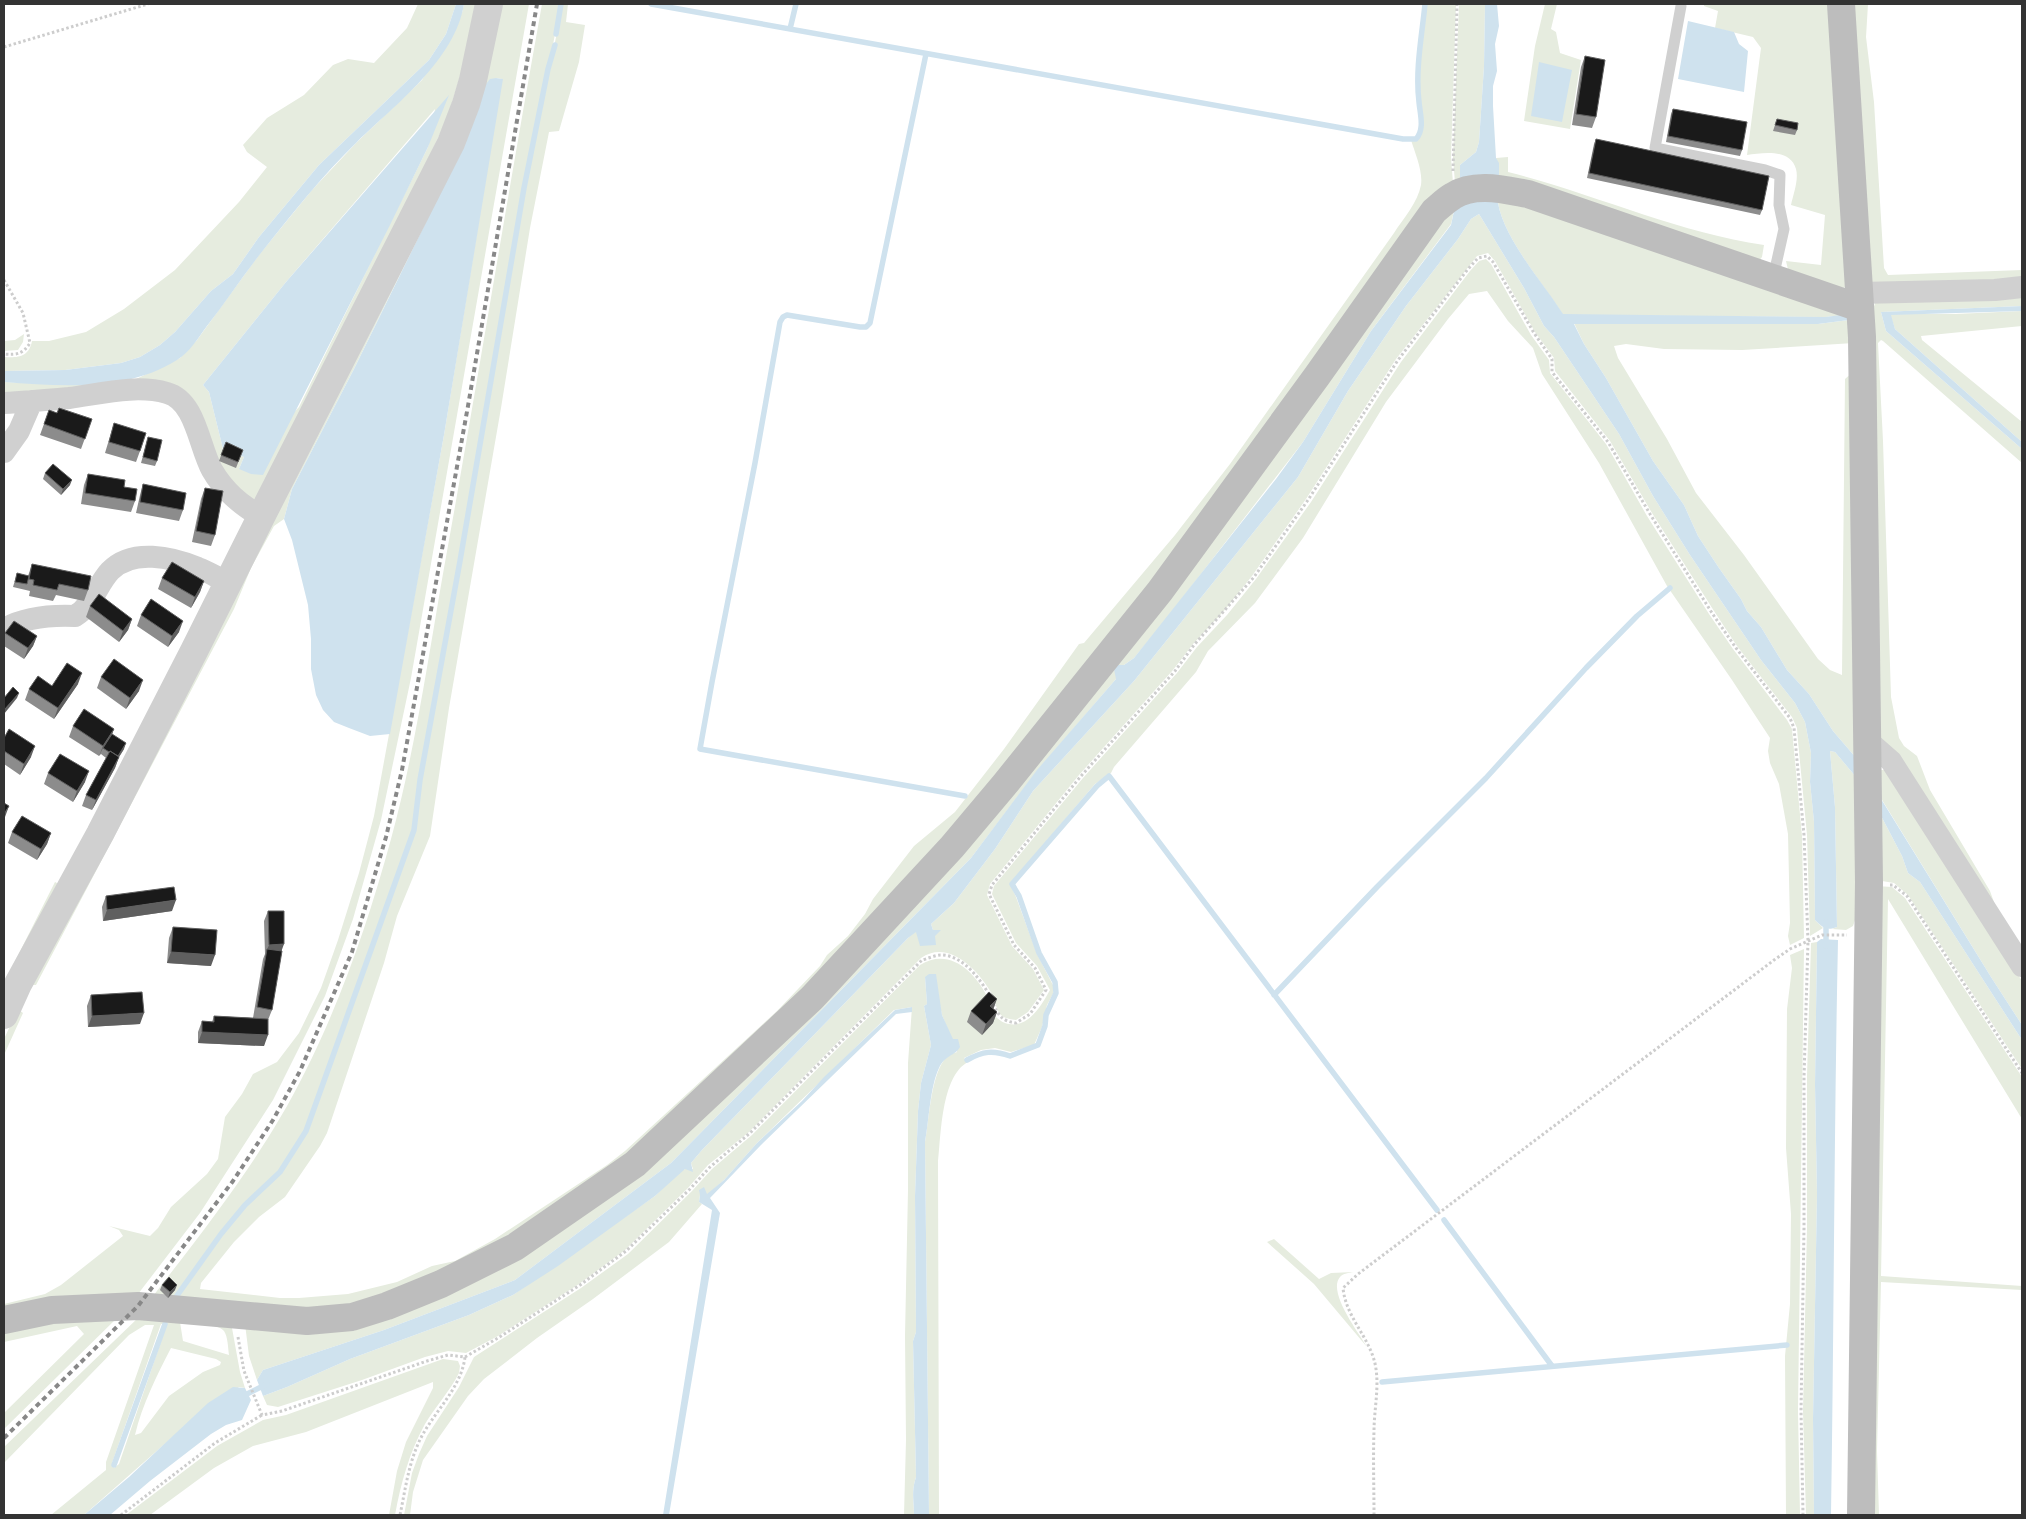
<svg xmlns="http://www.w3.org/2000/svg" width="2026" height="1519" font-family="'Open Sans',sans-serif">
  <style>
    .green { fill: #e6ecdf; fill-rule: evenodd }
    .water { fill: #cfe2ee }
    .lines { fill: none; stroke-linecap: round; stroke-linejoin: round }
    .stream { stroke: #cfe2ee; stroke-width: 5.5 }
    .path { stroke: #cdcdcd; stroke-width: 3; stroke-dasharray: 2.5 2.5; stroke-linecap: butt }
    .service { stroke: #d0d0d0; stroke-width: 11 }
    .minor { stroke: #d0d0d0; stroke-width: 22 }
    .tertiary { stroke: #d0d0d0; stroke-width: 28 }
    .secondary { stroke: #bdbdbd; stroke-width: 28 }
    .rail { stroke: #888; stroke-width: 4; stroke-dasharray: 5 4; stroke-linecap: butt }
    .wall { fill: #8c8c8c }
    .shaded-wall { fill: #5f5f5f }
    .building { fill: #1a1a1a; stroke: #5f5f5f }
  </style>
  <rect width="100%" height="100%" fill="#fff"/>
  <path class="green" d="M418,4h38l-10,30 -17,26 -110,105 -60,72 -26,37 -22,17 -36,41 -15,13 -20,12 -19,6 -56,7 -61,1v-14c14,1 25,0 28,-16h17l37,-9 38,-23 51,-39 64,-68 28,-35 -20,-15 -4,-7 24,-27 37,-23 29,-30 15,-6 26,4 33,-35z
    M464,4h14l-11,49 -20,66 -61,128 -132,257 -26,-20 -42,-88 -182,2v-16l45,2 52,-1 35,-4 44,-21 17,-18 62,-85 53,-65 45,-48 65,-62 40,-67zM435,109l-7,38 -129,260 -60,62 5,-12 -21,-8 -14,-57 -6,-7 83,-103z
    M497,4h32l-118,674 -30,142 -28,99 -28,77 -52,104 -73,113 -65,85 -131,13v-7l41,-10 16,-9 62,-49 -4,-6 -10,-4 41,10 8,-8 13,-21 36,-33 11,-15 7,-42 17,-23 11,-20 24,-12 22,-29 22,-45 17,-48 21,-67 15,-57 70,-381 58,-356 -6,-1 -142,291 -62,120 -8,30 -10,7 -23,42 -17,41 -198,376h-7l336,-658z
    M542,4h18c-9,62 -26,123 -38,186 -22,123 -41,246 -62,370 -16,90 -35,179 -47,270l-108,301 -26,41 -34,32 -24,30 -47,64 -24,2c56,-73 114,-145 155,-228 37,-74 64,-152 86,-233 24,-88 37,-180 53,-271 34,-188 64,-376 98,-564z
    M562,4h6l-2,18 19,3 -6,37 -20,69 -10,1 -19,96 -29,180 -52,300 -19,128 -33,80 -13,47 -57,170 -7,13 -35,51 -26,20 -25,25 -33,41 -1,6 80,9h19l49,-4 49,-12 35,-16 23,-5 40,-22 112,-74 18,-14 152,-140 43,-45 7,-11 21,-19 17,-22 8,-15 41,-53 41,-34 49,-63 75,-105 5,-1 91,-108 55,-71 164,-231c9,-14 24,-31 27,-48 2,-14 -6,-32 -10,-45h5c10,-10 5,-26 3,-38 -4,-32 3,-66 6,-98h31l-5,154 2,25 -207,279 -229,292 -185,212 -205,193 -172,110 -109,37 -31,2 -138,-11 45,-62 24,-30 35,-32 26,-41 108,-302c11,-91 30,-180 46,-270 22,-124 41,-247 63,-370 11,-63 28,-124 38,-186z
    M1459,4h26l-1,62 -5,76 -3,10 -16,13v15l-5,3 -2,-25z
    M1545,4h12l-6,25 5,3 4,21 21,7 -11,69 -46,-8 11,-75z
    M1704,4h130l14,280 -4,4 -55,-14 -3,-13 35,4 4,-50 -34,-10c2,-10 8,-25 5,-36 -6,-21 -34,-16 -49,-14l14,-107 -8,-11 -38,-9 3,-17 -14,-5z
    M1853,4h15l-2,33 8,65 10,166 4,7 134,-5v9l-150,6z
    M1508,157v15c87,22 168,60 256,73l-2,12 -4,5 -259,-82 -3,-22z
    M1497,195l52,13 302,100 2,7 1,28 -112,7 -78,-1 -38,-5 -12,2 4,12 49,81 29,54 48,62 74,104 12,11 12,5 3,-296 9,-8 3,388 -24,-28 -24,-37 -22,-24 -26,-43 -14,-16 -6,-12 -22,-31 -21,-32 -14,-31 -31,-44 -47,-83 -22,-34 -10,-21 244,1 31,-4 1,-5 -25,2 -262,-2c-20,-33 -64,-81 -66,-120z
    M1456,202l-5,22 -80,107 -68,111 -140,181 -29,35 -10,7 -8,14 -79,92 -66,87 -300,305 -156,117 -131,50 -121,40 -6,10 -8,-24 -4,-32 23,-2 207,-42 365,-300z
    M1479,214l45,74 20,38 10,11 65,97 34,62 37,59 71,105 34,43 10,19 6,31 -1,29 4,40 1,98 8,8 -13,8 -3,-101 -9,-94 -1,-13 -5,-11 -55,-71 -23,-35 -62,-98 -42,-72 -55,-70 -1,-13 -19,-26 -40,-71 -7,-8 -11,3 -81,103 -90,140 -54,77 -29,36 -30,32 -20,26 -94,105 -89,109 -3,11 25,51 21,23 11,21 -16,22 -12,8c-5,-1 -11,-1 -15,-5 -5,-5 -6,-15 -9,-21 -14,-24 -43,-55 -71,-36l-172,174 -41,33 -20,23 -63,62 -46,34 -81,52 -32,17 -18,-2 -23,6 -63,23 -84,27 -11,-2 -4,-9 24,-9 63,-28 119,-44 44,-20 142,-99 24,-24 6,-3h8l-2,-6 11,-13 206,-212 8,-7 17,-1 -2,-6 23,-21 41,-54 38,-58 101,-110 164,-204 50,-86 58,-85 52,-67 13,-20z
    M1486,259l5,5 40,71 18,25 1,13 56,71 41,72 62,98 24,35 54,71 5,9 10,107 2,102 -14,7 -2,-9 2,-13 -2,-89 -9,-50 -9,-21 -2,-12 2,-13 -38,-58 -65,-94 -68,-123 -57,-89 -9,-26 -25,-27 -21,-30 -18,3 -21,25 -62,83 -83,136 -48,65 -47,48 -12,21 -82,95 -3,6 -16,11 -85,100 6,13 21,57 17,33 -1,7 -6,11 -5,22 -8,18 -23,7 -16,-4 -14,2 -17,8 4,4c-27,14 -27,74 -30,101l1,352h-10l-4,-373c4,-21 6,-71 22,-85 2,-3 7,-4 10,-5l-15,-37 -4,-19 -13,-19 2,27 -3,2 7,39 -10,38 -3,28 -3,85 1,136 -3,9 3,136c-5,16 -2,22 -2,38h-10l2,-75 -1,-104 3,-146v-127l4,-56 -18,3 -137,133 -33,37 -17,15h-7l-1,7 3,2 -33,38 -76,57 -56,39 -53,41 -16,17 -45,64 -10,32 -3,23h-6l8,-42 7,-19 8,-18 32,-49 15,-30 107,-69 47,-34 64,-63 20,-22 40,-34 168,-170c29,-18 54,6 67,31 4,6 5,15 9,21 3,3 9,7 13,7 20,4 33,-20 41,-34l-13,-24 -21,-23 -24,-49 2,-8 89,-108 94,-105 20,-26 30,-32 29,-36 55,-77 90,-140 69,-91 9,-10z
    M2022,292v14l-141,6 5,19 136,118v14l-139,-122 -2,-1 -3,3 5,98 8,256 8,41 5,8 13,10 13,34 60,101 5,14 -116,-162 -7,-430 4,-13z
    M2022,311v15l-101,10 1,4 100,82v20l-127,-113 -5,-15h65z
    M24,334l-1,8 -5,8 -14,1v-10l11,-1z
    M1830,751l5,1 21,25v140l-3,9 -7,4 -14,-1 5,-2 -2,-120z
    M1881,770h7l4,4 130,207v44l-31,-48 -112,-182 -2,13 25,48 6,17 12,9 102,158v29l-114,-174 -14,-12 -18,-3 -3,-85 1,-19z
    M55,882l6,3 -57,98z
    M1876,886l16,1 13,11 117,179v42l-134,-220 -7,377 141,10v4l-141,-8 -4,169 2,64h-11z
    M1817,942l-2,143 2,109 -4,225 1,96h-8l-3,-104 4,-183v-152l4,-133z
    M1804,949l-6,462 2,104h-14l-1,-159 5,-52 1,-90 -5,-66 1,-139 5,-41 -2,-13z
    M18,1009l5,4 -19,42v-16z
    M1274,1239l45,40 12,-6 23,-1c-5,1 -11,1 -14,5 -13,15 19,56 27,70l-53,-63 -47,-42z
    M140,1316l92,12 8,44 5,16 -6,-1 -63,47 -92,81h-33l55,-45v-8l48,-137h-9l-16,10 -125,128v-16zM180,1322c10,1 37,1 44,9 4,6 4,17 5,24l-46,-14zM161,1324h6l-48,140 -5,4 -2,-5zM171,1348l45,11 5,3 -1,3 -17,7 -34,24 -28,37 -6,2c7,-30 22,-60 36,-87z
    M118,1317l-114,112v-16l80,-79 -7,-8 -73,16v-13l35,-8z
    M443,1359l15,2 2,5 -1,7c-9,18 -24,34 -34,51 -16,29 -24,59 -30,91h-6l8,-44 9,-29 27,-54v-6l-127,50 -53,14 -39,22 -64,47h-24l91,-69 46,-26 23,-5z"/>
  <path class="water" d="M456,4h8c-9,56 -69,101 -107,138 -35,34 -66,73 -96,111 -19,24 -36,50 -54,73 -9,12 -17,26 -30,34 -50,32 -117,26 -173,22v-11l61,-1 56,-7 19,-6 20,-12 15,-13 36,-41 22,-17 26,-37 60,-72 110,-105 17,-26z
    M1485,4h12l2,22 -4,18 2,27 -4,15v20l3,52 3,5v17h-39v-15l16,-13 3,-10 5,-76z
    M1688,21l46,11 5,12 9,7 -4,41 -66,-13z
    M1539,62l33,8 -10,52 -31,-6z
    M496,78l7,1 -59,356 -54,299 -20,2 -21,-8 -15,-6 -11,-12 -7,-15 -5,-26v-30l-3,-34 -16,-65 -8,-21 8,-30 62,-120 70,-143 62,-142 4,-5z
    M449,95l-21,52 -39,80 -126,248 -12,-1 -12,-5 5,-12 -21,-8 -14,-57 -6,-7 83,-103z
    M1497,195c2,39 46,87 66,119l262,3 25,-3 -1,6 -31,4h-244l10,20 22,34 47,83 31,44 14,31 21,32 22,31 6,12 14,16 26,43 22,24 24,37 24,28 -1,18 -21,-25 -5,-1 5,56 2,120c-10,4 -14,1 -22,-7l-1,-98 -4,-40 1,-29 -6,-31 -10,-19 -34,-43 -71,-105 -37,-59 -34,-62 -65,-97 -10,-11 -20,-38 -45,-74 -8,5 -13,20 -52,67 -58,85 -50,86 -164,204 -101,110 -38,58 -41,54 -23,21 2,6h8l-6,6 1,9 -16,1 -4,-14 -8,6 -206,212 -11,13 2,9 -8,-3 -30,27 -97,70 -45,29 -44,20 -119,44 -63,28 -24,9 -6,-16 6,-10 121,-40 131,-50 156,-117 300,-305 66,-88 79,-91 -2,-10 4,-4h6l10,-7 142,-179 27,-37 68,-111 80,-106 5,-23z
    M2022,306v5l-131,4 4,14 127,113v7l-136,-118 -5,-19z
    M1878,794l113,183 31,48v15l-102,-158 -12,-9 -6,-17 -25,-48z
    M1821,939l17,1c-4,192 -4,383 -7,575h-17l-1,-96 4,-225 -2,-109 2,-143z
    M929,974h7l6,41 11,24h5l2,8c-5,9 -15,8 -21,21 -9,19 -10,53 -14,74l4,371v2h-15c0,-16 -3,-22 2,-38l-3,-136 3,-9 -1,-136 3,-85 3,-28 10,-38 -7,-39 3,-2 -2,-27z
    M912,1007v5l-16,2 -135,131 -51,53 10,15 -51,302h-6l49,-305 -13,-8 1,-7 -1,-5 5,-3 3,7 17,-14 33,-37 45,-42 22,-24 71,-67z
    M233,1387l12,1 6,12 -9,20 -16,5 -15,9 -61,47 -40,34h-26l45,-38 79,-74z"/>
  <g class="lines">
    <path class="stream" d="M651,4l752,135h13c9,-10 4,-25 3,-37 -4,-32 3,-67 6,-98
      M790,29l6,-25
      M556,34l5,-30
      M926,54l-56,269 -4,4h-6l-73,-12 -4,2 -3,5 -25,141 -43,219 -12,67 265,47
      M1826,922v24
      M1274,995l103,-108 109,-109 100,-110 51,-52 33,-28
      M967,1060c16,-9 26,-10 43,-4l28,-11 7,-19 1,-11 10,-22 -1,-11 -16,-29 -20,-57 -7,-12 85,-98 12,-10 328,434
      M1444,1220l108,146
      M176,1297l45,-63 24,-29 35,-33 26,-41 108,-301 6,-50 40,-219 64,-373 24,-119 7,-24
      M1382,1382l405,-37
      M241,1397l26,-13
      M114,1465l51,-141"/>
    <path class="path" d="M4,47l144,-43
      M1453,171l4,-167
      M4,280l19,33 7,30c-7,11 -13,12 -26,11
      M1890,885h3l14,11 115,177
      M993,1004c6,12 9,17 23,19l14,-9 16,-24 -11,-22 -21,-23 -25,-51 3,-9 89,-109 94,-105 19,-26 60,-68 54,-77 90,-140 70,-91 10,-11 9,-2 6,6 41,71 18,26v13l56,70 42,72 62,99 24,35 54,70 4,10 10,107 4,106 -4,136v151l-3,183 2,104
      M238,1337l6,34 18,44 20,-4 145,-50 21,-6 17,2c-4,33 -34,57 -47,87 -10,23 -13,47 -18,71
      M465,1357l33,-19 82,-53 46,-34 64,-62 20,-22 40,-34 172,-173c5,-1 13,-5 19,-5 22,0 39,24 49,41
      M121,1515l94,-72 47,-28
      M1374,1515c0,-28 -1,-56 0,-84 0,-20 5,-42 2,-62 -4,-30 -30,-50 -33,-81l15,-14 416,-314 16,-11 32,-14h25"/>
    <path class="service" d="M1681,6l-26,142 110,22 15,5 -1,30 5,24 -11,49"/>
    <path class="minor" d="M1859,293l136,-3 27,-3
      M4,403c21,-1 43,-3 65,-5 31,-4 67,-14 98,-5 29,8 32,54 45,77 12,21 28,34 49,47
      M4,452l15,-21 13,-30
      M4,629c21,-12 47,-14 71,-13 18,-11 22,-31 35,-45 22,-23 62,-14 88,-3 11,4 20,10 31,15
      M1867,740l24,21 131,205"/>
    <path class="tertiary" d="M4,1015l14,-31 82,-150 94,-183 67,-134 190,-374 15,-39 7,-24 16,-76"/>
    <path class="secondary" d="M1841,4l21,333 7,545 -8,633
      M4,1320l48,-10 86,-4 169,15 45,-4 35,-11 54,-22 74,-37 120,-83 177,-166 140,-151 53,-63 155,-193 157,-215 117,-165c6,-5 12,-11 19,-15 22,-14 52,-6 75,-2l332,114"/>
    <path class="rail" d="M4,1438l134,-132 95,-125 40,-61 27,-49 52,-119 34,-115 16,-67 66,-364 69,-402"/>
  </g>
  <path class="wall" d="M1585,56l11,61 -4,11 -20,-3 9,-58z
    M1673,109l69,41 -2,6 -74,-14 5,-28z
    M1777,119l20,11 -2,5 -22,-4z
    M1596,139l166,71 -2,5 -173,-37 7,-34z
    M49,410l8,3 35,6 -11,30 -41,-14z
    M114,423l26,28 -4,11 -31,-9z
    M148,437l9,24 -2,5 -14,-3z
    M226,442l17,8 -7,18 -17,-7z
    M45,473l25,12 -9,10 -18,-16z
    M88,474l36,13 11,14 -4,11 -50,-8 3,-19z
    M143,484l40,26 -4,11 -43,-8 4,-18z
    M205,488l10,47 -4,11 -19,-4 9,-43z
    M32,564l56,26 -4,11 -28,-6 -3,6 -24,-5 1,-5 -17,-4 4,-14 11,3z
    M162,578l42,3 -4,11 -9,16 -33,-19z
    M90,606l42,13 -4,11 -9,12 -33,-25z
    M141,615l38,17 -11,15 -31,-21z
    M5,633l32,3 -4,10 -9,13 -20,-13v-8z
    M101,677l38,14 -13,18 -29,-21z
    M78,684l-24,35 -29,-19 4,-11 23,-3z
    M73,726l41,3 -2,5 12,15 -5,8 -4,11 -23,42 -10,-4 4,-11 20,-37 -5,-4 -2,2 -30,-19z
    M4,738l27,19 -11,18 -16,-11z
    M48,773l37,9 -12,20 -29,-18z
    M12,832l39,1 -4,11 -10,16 -29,-17z
    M106,896l66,15 -69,10 -1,-14z
    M268,911l14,40 -10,59 -4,10 -4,26 -66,-3v-11l4,-11 10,1 2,-6 42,2h-3l10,-59 2,-5 -1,-33z
    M173,927l38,39 -44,-3 2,-25z
    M91,995l49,29 -52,3 -1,-21z
    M993,1009l4,3 -4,11 -11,12 -15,-13 4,-11z
    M162,1285l13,5 -7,8 -8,-8z"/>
  <path class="shaded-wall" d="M72,480l-2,5 -9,10 2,-6z
    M204,581l-4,11 -9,16 4,-11z
    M132,619l-4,11 -9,12 4,-11z
    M183,621l-4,11 -11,15 4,-11z
    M37,636l-4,10 -9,13 4,-11z
    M82,673l-4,11 -24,35 4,-11z
    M143,680l-4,11 -13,18 4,-11z
    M19,693l-2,5 -13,16 1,-5z
    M114,729l-4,11 -7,8 -4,8 4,-10z
    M126,743l-2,6 -5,8 -4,11 -23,42 4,-10 21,-43z
    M35,746l-4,11 -11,18 4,-11z
    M89,771l-4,11 -12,20 4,-11z
    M9,806l-4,11 -1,2v-5z
    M51,833l-4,11 -10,16 4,-11z
    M176,900l-4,11 -69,10 4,-11z
    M284,944l-4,11 -14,-3 3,-7z
    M171,952l44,3 -4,11 -44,-3z
    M997,999l-4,11 -3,-4z
    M997,1012l-4,11 -11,12 4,-11z
    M144,1013l-4,11 -52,3 4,-11z
    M202,1032l66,3 -4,11 -66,-3z
    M177,1285l-2,5 -7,8 2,-6z"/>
  <path class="building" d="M1585,56l20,4 -9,57 -20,-3z
    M1673,109l74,13 -5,28 -74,-14z
    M1777,119l21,4 -1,7 -22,-5z
    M1596,139l173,37 -7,34 -173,-37z
    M59,408l33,11 -7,20 -41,-15 5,-14 8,3z
    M114,423l32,10 -6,18 -31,-9z
    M148,437l14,3 -5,21 -14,-4z
    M226,442l17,8 -5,12 -17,-7z
    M53,464l19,16 -9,9 -18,-16z
    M88,474l37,6 -1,7 13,2 -2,12 -50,-8z
    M143,484l43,9 -3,17 -43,-8z
    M205,488l18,3 -8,44 -19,-4z
    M172,562l32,19 -9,16 -33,-19z
    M32,564l59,12 -3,14 -29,-6 -2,6 -24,-5 1,-5 -5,-1z
    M17,573l12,3 -2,8 -12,-2z
    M99,594l33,25 -9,12 -33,-25z
    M151,599l32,22 -11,15 -31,-21z
    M14,621l23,15 -9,12 -23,-15z
    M114,659l29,21 -13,18 -29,-21z
    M67,663l15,10 -24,35 -29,-19 9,-13 14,10z
    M13,687l6,6 -14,16 -1,-2v-9z
    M84,709l30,20 -11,17 -30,-20z
    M9,729l26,17 -11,18 -20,-13v-13z
    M112,734l14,9 -8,13 -8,-5 -1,1 -6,-4z
    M110,751l9,6 -23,43 -10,-5z
    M60,754l29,17 -12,20 -29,-18z
    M4,803l5,3 -5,8z
    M22,816l29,17 -10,16 -29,-17z
    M174,887l2,13 -69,10 -1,-14z
    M268,911h16v33l-15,1z
    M173,927l44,3 -2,25 -44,-3z
    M267,949l15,2 -10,59 -15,-3z
    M142,992l2,21 -52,3 -1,-21z
    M989,992l8,7 -7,7 7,6 -11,12 -15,-13z
    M214,1016l54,3v16l-66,-3v-11l12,1z
    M169,1277l8,8 -7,7 -8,-7z"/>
  <rect width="2026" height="1519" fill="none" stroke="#333333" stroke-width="10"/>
</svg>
